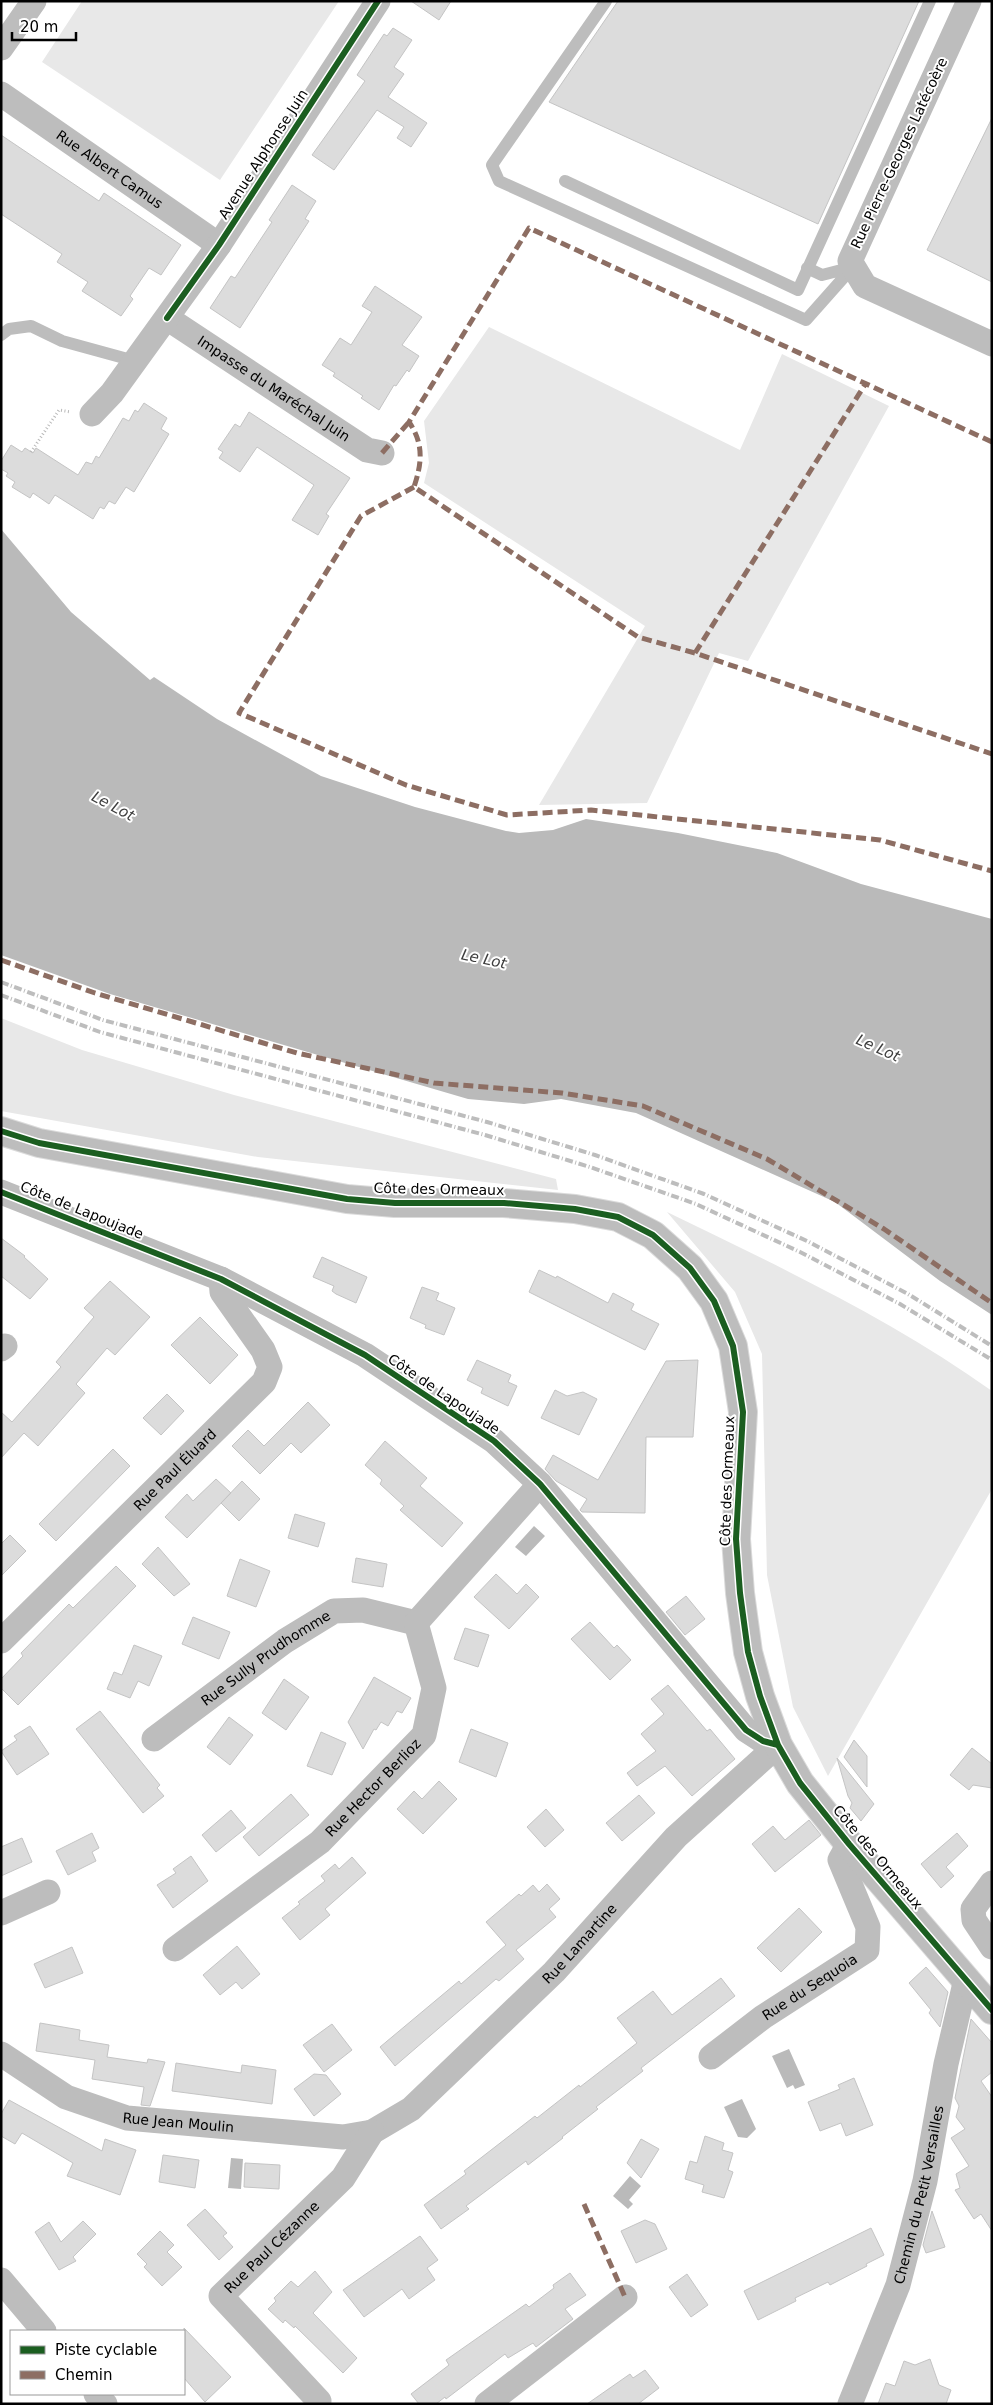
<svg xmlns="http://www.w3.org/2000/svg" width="993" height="2405" font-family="'DejaVu Sans',sans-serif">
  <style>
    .green { fill: #e8e8e8 }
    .water { fill: #bababa }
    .building { fill: #dcdcdc; stroke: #c4c4c4 }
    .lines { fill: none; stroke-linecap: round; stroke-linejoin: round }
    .primary-casing { stroke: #dbdbdb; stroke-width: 30 }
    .path { stroke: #b8b8b8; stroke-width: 3; stroke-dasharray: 1 2.5; stroke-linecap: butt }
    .service { stroke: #bdbdbd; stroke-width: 12 }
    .minor { stroke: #bdbdbd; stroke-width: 25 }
    .primary { stroke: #bdbdbd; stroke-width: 28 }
    .rail { stroke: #bdbdbd; stroke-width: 4; stroke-dasharray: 8 2.5 1 2.5; stroke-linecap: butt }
    .quiet { stroke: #8d6e63; stroke-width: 5; stroke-dasharray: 10 5; stroke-linecap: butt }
    .cycleway-casing { stroke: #fff; stroke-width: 9 }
    .cycleway { stroke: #1b5e20; stroke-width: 6 }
    .labels { text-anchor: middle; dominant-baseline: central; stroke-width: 4; stroke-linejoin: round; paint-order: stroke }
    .street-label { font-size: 14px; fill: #000; stroke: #fff }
    .water-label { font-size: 15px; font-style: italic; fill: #3e3e3e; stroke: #fff }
  </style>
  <rect width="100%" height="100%" fill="#fff"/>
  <path class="green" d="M82,1h257l-119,179 -178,-118z
    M489,327l251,123 42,-96 107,52 -141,255 -29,-8 -72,150 -108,2 106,-179 -221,-143 5,-20 -5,-42z
    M1,1018l81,32 152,45 322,84 2,11 -300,-33 -257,-46z
    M667,1212c111,54 224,107 325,179v98l-164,287 -35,-69 -26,-132 -5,-221 -27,-62z"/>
  <path class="water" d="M1,529l70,83 79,68 4,-3 63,42 104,57 94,31 91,24 13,2 34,-3 33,-11 92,14 99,20 84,31 131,35v396l-52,-34 -105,-79 -199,-89 -75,-14 -37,5 -56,-5 -358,-105 -109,-39z
    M534,1526l11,10 -19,20 -11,-9z
    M789,2049l16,36 -10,4 -2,-4 -6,3 -15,-32z
    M742,2099l14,30 -9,9 -9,-1 -14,-30z
    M231,2158l12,1 -2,30 -13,-1z
    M630,2176l11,10 -12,14 4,4 -5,5 -15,-13z"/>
  <path class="building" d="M411,1h40l-12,19z
    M618,1h301l-101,223 -269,-122z
    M393,28l19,12 -18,27 10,7 -16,23 39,26 -16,24 -14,-9 7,-11 -27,-17 -43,60 -22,-15 53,-74 -8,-6 27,-41 3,2z
    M992,118v164l-65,-32z
    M1,135l98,66 5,-8 77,52 -20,30 -12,-7 -19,28 3,3 -12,17 -39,-25 6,-9 -31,-20 5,-8 -61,-40z
    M292,185l24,16 -11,18 4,2 -69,107 -30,-20 21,-32 4,2 37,-56 -3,-2z
    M375,286l47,31 -20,28 17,11 -10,16 -2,-2 -11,16 -2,-1 -15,25 -18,-12 2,-2 -30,-20 2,-3 -13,-8 18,-27 11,7 21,-33 -10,-6z
    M144,403l23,15 -6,11 8,5 -35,58 -8,-5 -11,17 -6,-3 -5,8 -4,-2 -7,12 -38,-24 -6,9 -16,-11 -3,5 -18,-11 3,-5 -9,-6 2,-3 -7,-4v-8l10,-16 11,7 3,-4 8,5 3,-5 42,27 8,-13 6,2 4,-8 3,2 24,-40 6,3 6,-11 3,2z
    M249,412l101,66 -24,36 3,2 -11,19 -26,-15 22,-35 -57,-38 -17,25 -21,-14 4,-6 -5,-3 17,-25 5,3z
    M1,1238l24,18 -1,1 24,22 -18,20 -29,-23z
    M322,1257l45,20 -11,26 -20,-9 -4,-3 2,-5 -21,-9z
    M539,1270l17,8 1,-2 51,27 5,-10 21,11 -3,6 28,14 -14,26 -116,-58z
    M110,1281l40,36 -35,38 -8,-7 -31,36 9,9 -47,53 -14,-13 -23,25v-46l11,10 49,-55 -5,-5 38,-45 -10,-9z
    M422,1287l17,6 -3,7 19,8 -11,27 -19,-7 1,-3 -16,-7z
    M200,1317l38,38 -28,29 -39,-39z
    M477,1360l34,15 -3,7 9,4 -9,20 -27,-13 2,-5 -16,-8z
    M698,1360l-5,77h-47l-1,76 -63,-1 -2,-2 7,-11 -31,-18 -11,-12 8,-14 45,25 68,-119z
    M555,1390l12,6 16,-4 14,7 -18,36 -38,-17z
    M167,1394l17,17 -23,24 -18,-17z
    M308,1402l22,23 -29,28 -10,-10 -31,31 -28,-28 16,-16 16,16z
    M385,1441l42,37 -7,8 43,37 -21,24 -42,-37 4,-4 -24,-22 2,-4 -17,-15z
    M113,1449l17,17 -74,75 -17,-17z
    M216,1479l15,14 -44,45 -22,-21 22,-23 6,7z
    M242,1481l18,18 -21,22 -18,-18z
    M295,1514l30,9 -7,24 -30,-9z
    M10,1535l16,16 -25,25v-32z
    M158,1547l32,37 -16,12 -32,-32z
    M356,1558l31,6 -4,23 -31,-5z
    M240,1559l30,12 -14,36 -29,-11z
    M116,1566l20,20 -118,119 -17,-17v-9l22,-23 -2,-3 48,-49 4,4z
    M496,1574l21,20 9,-10 13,13 -30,32 -35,-32z
    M686,1596l19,23 -20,16 -19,-23z
    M193,1617l37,15 -11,27 -37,-15z
    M590,1622l24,26 3,-3 14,15 -21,20 -39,-41z
    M465,1628l24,7 -11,32 -24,-8z
    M134,1645l28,11 -13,30 -11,-5 -8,17 -23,-9 7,-17 8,3z
    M374,1677l37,21 -9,15 -5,-2 -9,15 -7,-4 -5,8 -2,-1 -11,20 -15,-27z
    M284,1679l25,18 -23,33 -24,-17z
    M668,1685l39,46 3,-2 25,30 -43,37 -27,-30 -28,20 -10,-13 29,-22 -15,-17 23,-20 -13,-15z
    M100,1711l60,74 -3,3 7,8 -21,17 -67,-84z
    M229,1717l24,18 -23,30 -23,-18z
    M30,1726l19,28 -32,21 -16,-24 16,-11 -3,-4z
    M471,1729l37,14 -12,34 -37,-15z
    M321,1732l25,11 -14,32 -25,-9z
    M854,1740l13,16v31l-23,-30z
    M972,1748l20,16v24l-19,-3 -4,5 -19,-15z
    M837,1758l37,46 -13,17 -11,-13 2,-5 -4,-7z
    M439,1781l18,18 -34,35 -26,-25 17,-18 8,8z
    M291,1794l18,21 -50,41 -16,-19z
    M639,1795l16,18 -33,28 -16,-18z
    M546,1809l18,21 -19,17 -18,-20z
    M231,1810l15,18 -30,24 -14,-17z
    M809,1820l12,15 -46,37 -23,-28 21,-18 12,14z
    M92,1833l7,15 -7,4 4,9 -28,14 -12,-24z
    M957,1833l11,13 -22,21 8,9 -13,12 -20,-24z
    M22,1838l10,24 -31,14v-29z
    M191,1856l17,25 -35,27 -16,-23 19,-12 -3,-4z
    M352,1857l14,16 -41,36 5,6 -30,25 -18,-22 18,-14 -2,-2 27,-21 -4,-5 14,-12 4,5z
    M547,1884l13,15 -11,10 7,8 -40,33 8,9 -25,22 -3,-2 -101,87 -15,-19 79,-66 2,3 45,-39 -20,-23 33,-28 2,2 12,-11 6,7z
    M799,1908l23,24 -41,40 -24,-24z
    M237,1946l23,28 -18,15 -6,-7 -16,13 -17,-20z
    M72,1947l11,26 -38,15 -11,-24z
    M926,1967l22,25 -8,35 -11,-14 2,-3 -22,-27z
    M721,1978l14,18 -94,72 2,3 -47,36 2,2 -36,28 1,1 -35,27 -2,-4 -60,45 3,3 -28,20 -17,-24 42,-31 -2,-3 71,-55 2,2 42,-33 1,2 57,-44 -20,-25 36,-27 19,24z
    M971,2019l21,24v29l-11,9 11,16v134l-11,-17 -7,5 -19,-29 5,-2 -4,-14 13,-8 -18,-28 14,-9 -9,-12 3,-11 -4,-8z
    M40,2023l40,7 -1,10 30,5 -2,12 40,6 1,-4 17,3 -15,44 -9,-1 3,-18 -52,-8 3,-19 -59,-9z
    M332,2024l20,26 -28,22 -21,-27z
    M176,2063l65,10 1,-8 34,5 -4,34 -100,-13z
    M314,2074l12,1 15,19 -27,22 -20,-27z
    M854,2078l19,47 -27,11 -5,-13 -21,8 -12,-29 32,-13 -2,-4z
    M9,2100l93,51 3,-12 31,11 -16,45 -53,-19 6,-13 -51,-30 -7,11 -14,-8v-22z
    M705,2136l19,7 -2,7 11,3 -5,17 5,2 -9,26 -22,-6 2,-7 -19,-6 5,-18 7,2z
    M641,2139l18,10 -18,29 -14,-15z
    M163,2155l36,5 -4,28 -36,-6z
    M245,2163l35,2 -1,24 -35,-2z
    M205,2209l22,24 -4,3 10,11 -14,13 -32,-35z
    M932,2211l13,36 -19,6 -3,-8z
    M645,2220l10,4 12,25 -31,14 -15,-32z
    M83,2221l13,13 -23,23 3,4 -17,9 -24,-38 14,-10 12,20z
    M871,2228l13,27 -18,9 1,2 -37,19 -2,-3 -33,16 1,3 -38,19 -14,-29z
    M160,2231l14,14 -7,7 15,15 -20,19 -18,-19 3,-3 -10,-10z
    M420,2236l18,24 -11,8 8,12 -26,19 -7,-10 -38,28 -21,-27z
    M315,2271l17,21 -19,21 44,45 -14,15 -48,-47 -1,2 -9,-8 -2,3 -15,-14 8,-8 -2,-3 17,-17 7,6z
    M570,2273l16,22 -21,14 8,10 -37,28 -3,-4 -25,15 -3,-4 -59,45 -1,-2 -9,7h-17l-8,-10 38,-29 -3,-5 80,-56 3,3 25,-19 -1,-3z
    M687,2274l21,31 -17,12 -22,-30z
    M184,2328l47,49 -26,25 -21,-24z
    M930,2359l9,26 12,5 -5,14h-68l8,-21 9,3 9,-25 11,4z
    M645,2370l14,18 -21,16h-51l43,-30 3,4z"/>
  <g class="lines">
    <defs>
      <path id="primary" d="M1,1131l38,12 308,56 48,4h109l71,6 43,8 35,18 37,33 24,33 19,45 10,66 -7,127 4,54 8,59 12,44 18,49 22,38 49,61 143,166"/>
    </defs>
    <use href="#primary" class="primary-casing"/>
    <path class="path" d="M31,452l28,-42 12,2"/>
    <path class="service" d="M606,1l-114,164 7,16 307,139 47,-53 -31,8 -15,-7
      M565,181l233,109 132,-289
      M1,335l8,-6 22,-3 31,15 73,20"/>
    <g class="minor">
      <path d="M969,1l-119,260 15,25 127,58"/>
      <path d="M1,48l33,-47"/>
      <path id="s1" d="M1,94l218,151"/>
      <path id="s2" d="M167,318l200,132 15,3"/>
      <path d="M92,414l20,-21 107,-148 159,-244"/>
      <path d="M1,1192l220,87 144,76 129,86 46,43 206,246 17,11 15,4"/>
      <path d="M1,1349l4,-3"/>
      <path id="s3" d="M1,1641l263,-259 6,-15 -7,-17 -41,-58 -1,-13"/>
      <path id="s4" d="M154,1739l131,-98 49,-30 29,-1 53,13"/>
      <path d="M992,1883l-19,26 1,11 18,27"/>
      <path d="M1,1913l47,-21"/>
      <path id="s5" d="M175,1949l145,-107 104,-107 10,-47 -18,-65 124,-139"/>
      <path id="s6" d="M1,2054l65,43 61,21 216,19 29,-5 39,-23 143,-137 122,-135 102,-92"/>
      <path id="s7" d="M711,2057l52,-40 104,-67 1,-23 -28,-67 9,-16"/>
      <path d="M1,2280l43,51"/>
      <path d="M96,2394l9,10"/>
      <path id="s8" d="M319,2401l-98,-105 122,-118 29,-46"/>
      <path d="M487,2404l138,-107"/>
      <path id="s9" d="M850,2404l48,-119 27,-104 21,-117 20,-85"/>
    </g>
    <use href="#primary" class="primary"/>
    <path class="rail" d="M1,982l102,38 384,102 108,33 109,39 103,47 101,53 84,52
      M1,995l99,37 385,103 105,32 106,37 104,48 100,52 92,56"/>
    <path class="quiet" d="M992,442l-463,-214 -120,194c15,22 13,41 5,65l224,150 57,16 297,101
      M382,453l27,-31
      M414,487l-53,29 -122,197 167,72 101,30 84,-5 289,30 112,31
      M695,653l171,-270
      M1,960l94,33 202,60 137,30 128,10 81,13 124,53 117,70 108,74
      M584,2204l41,93"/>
    <defs>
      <path id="cycleway" d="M167,318l52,-73 159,-244
        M1,1131l38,12 308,56 48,4h109l71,6 43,8 35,18 37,33 24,33 19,45 10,66 -7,127 4,54 8,59 12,44 18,49 22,38 49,61 143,166
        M1,1192l220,87 144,76 129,86 46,43 206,246 17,11 15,4"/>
    </defs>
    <use href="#cycleway" class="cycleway-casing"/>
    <use href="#cycleway" class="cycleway"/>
  </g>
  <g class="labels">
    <g class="street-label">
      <text transform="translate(899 153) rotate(-65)">Rue Pierre-Georges Latécoère</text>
      <text transform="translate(263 154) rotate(-57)">Avenue Alphonse Juin</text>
      <text stroke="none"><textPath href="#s1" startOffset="132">Rue Albert Camus</textPath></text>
      <text stroke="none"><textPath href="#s2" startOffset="128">Impasse du Maréchal Juin</textPath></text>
      <text transform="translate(439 1189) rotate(1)">Côte des Ormeaux</text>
      <text transform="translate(82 1210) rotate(22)">Côte de Lapoujade</text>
      <text transform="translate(444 1394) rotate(34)">Côte de Lapoujade</text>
      <text stroke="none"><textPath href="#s3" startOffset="244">Rue Paul Éluard</textPath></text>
      <text transform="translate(727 1481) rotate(-88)">Côte des Ormeaux</text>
      <text stroke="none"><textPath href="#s4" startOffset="138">Rue Sully Prudhomme</textPath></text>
      <text stroke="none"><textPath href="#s5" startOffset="256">Rue Hector Berlioz</textPath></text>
      <text transform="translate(878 1857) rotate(50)">Côte des Ormeaux</text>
      <text stroke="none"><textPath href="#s6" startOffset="670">Rue Lamartine</textPath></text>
      <text stroke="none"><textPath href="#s7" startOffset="121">Rue du Sequoia</textPath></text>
      <text stroke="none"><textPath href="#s6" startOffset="194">Rue Jean Moulin</textPath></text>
      <text stroke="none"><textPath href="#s9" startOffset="221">Chemin du Petit Versailles</textPath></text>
      <text stroke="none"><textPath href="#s8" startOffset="214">Rue Paul Cézanne</textPath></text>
    </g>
    <g class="water-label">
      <text transform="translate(113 806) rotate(28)">Le Lot</text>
      <text transform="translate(484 959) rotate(12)">Le Lot</text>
      <text transform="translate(878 1048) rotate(24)">Le Lot</text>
    </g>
  </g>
  <rect width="993" height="2405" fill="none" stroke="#000000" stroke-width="5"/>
  <rect x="10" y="2330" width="175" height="65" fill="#ffffff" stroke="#999999"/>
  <rect x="20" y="2346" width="25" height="8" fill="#1b5e20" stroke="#999999"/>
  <text x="55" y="2355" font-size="15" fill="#000000">Piste cyclable</text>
  <rect x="20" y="2371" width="25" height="8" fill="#8d6e63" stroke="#999999"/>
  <text x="55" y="2380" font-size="15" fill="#000000">Chemin</text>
  <path d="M12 32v8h64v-8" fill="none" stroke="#000000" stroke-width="2.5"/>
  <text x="20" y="32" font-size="15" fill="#000000" stroke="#ffffff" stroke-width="4" paint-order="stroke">20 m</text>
</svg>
